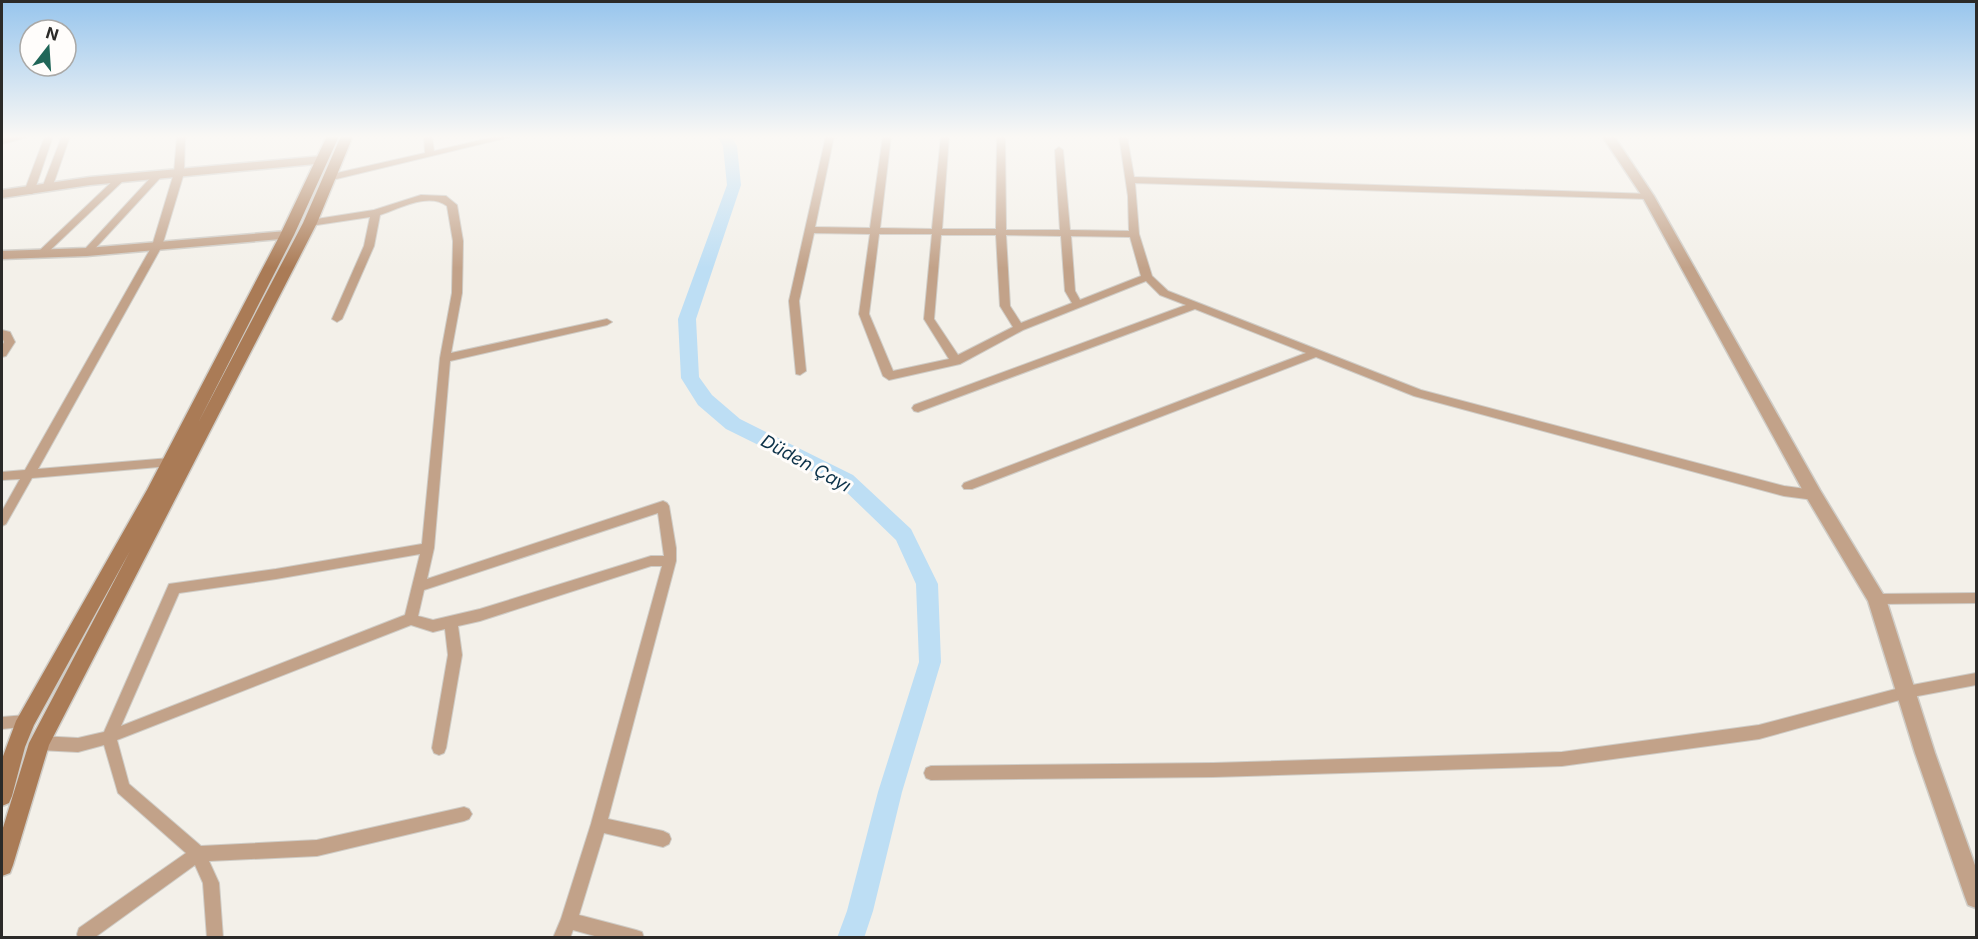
<svg xmlns="http://www.w3.org/2000/svg" width="1978" height="939" font-family="Inter,sans-serif">
  <style>
    .lines { fill: none; stroke-linecap: round; stroke-linejoin: round }
    .river { fill: #bddef4; fill-rule: evenodd }
    .minor-casing { stroke: #cfccc6; stroke-width: 2 }
    .tertiary-casing { stroke: #cfccc6; stroke-width: 3 }
    .secondary-casing { stroke: #cfccc6; stroke-width: 3 }
    .minor { fill: #c2a289; fill-rule: evenodd }
    .tertiary { fill: #c2a289; fill-rule: evenodd }
    .secondary { fill: #aa7b56; fill-rule: evenodd }
    .labels { text-anchor: middle; dominant-baseline: central; stroke-width: 6; stroke-linejoin: round; paint-order: stroke }
    .water-label { font-size: 18px; font-style: italic; fill: #0b3148; stroke: #fffdfb }
  </style>
  <rect width="100%" height="100%" fill="#f3f0e9"/>
  <g class="lines">
    <path class="river" d="M717,136h14l6,10 4,39 -45,134 3,58 13,18 28,24 113,56 58,54 27,55 3,78 -39,130 -29,119 -9,27h-27l10,-27 31,-119 41,-130 -3,-78 -20,-44 -57,-55 -113,-56 -28,-24 -17,-27 -3,-59 49,-134 -4,-39z"/>
    <defs>
      <path id="minor" d="M13,136h18l-29,8v-6z
        M45,136h8l-19,56 -2,2h-6l-2,-2z
        M62,136h8l-18,52 -5,3 -3,-1 -2,-2z
        M177,136h8l-1,37 -22,73 -124,223 132,-11 6,4 -6,4 -138,12 -26,46 -4,2v-15l18,-32 -18,1v-8l23,-2 127,-224 22,-73z
        M424,136h8l2,15 64,-15h16l-186,45 -5,-3 5,-3 97,-22z
        M826,136h8l-19,91 55,1 13,-92h8l-11,92 52,1 9,-93h8l-7,93h54l1,-93h8l1,94h54l-5,-80 4,-3 4,3 7,80 59,1 -1,-35 -9,-60h8l7,41 517,17v4l-3,1 -513,-16 4,51 13,42 16,15 253,99 363,96 30,4 4,2 2,3 -2,3 -4,2 -30,-4 -370,-100 -98,-39 -344,132h-8l-2,-3 2,-3 342,-130 -111,-44 -277,103 -4,-1 -2,-3 2,-3 272,-100 -26,-10 -14,-14 -123,49 -63,34 -71,16 -6,-4 -24,-62 11,-80 -56,-1 -15,68 7,70 -6,4 -4,-1 -7,-73zM879,234h53l-8,85 25,40 -56,12 -24,-57zM941,235h55l4,71 13,21 -55,28 -24,-36zM1006,235l55,1 4,55 7,12 -51,20 -11,-17zM1071,236l59,1 11,39 -61,24 -5,-9z
        M158,172l5,3 -2,2 -71,77h-6v-4l71,-77z
        M121,175l5,3 -2,2 -80,76h-6v-4l80,-76z
        M421,195l25,1 11,9 6,36 -1,52 -11,60 156,-34 5,3 -5,3 -157,36 -16,187 -7,31 236,-78 4,2 2,3 7,42v13l-68,258 55,12 6,3 2,5 -2,5 -6,3 -59,-14 -25,82 57,15 6,2 2,6h-42l-29,-8 -3,8h-17l8,-19 30,-95 71,-258h-11l-171,55 -22,5 4,29 -16,93 -2,5 -5,2 -5,-2 -2,-5 16,-93 -3,-26 -12,3 -22,-7 -294,115 12,44 72,62 116,-6 147,-33 5,2 3,5 -3,5 -5,2 -147,35 -108,5 10,22 4,55h-16l-4,-55 -8,-18 -101,73h-16l-1,-4 2,-6 107,-75 -68,-60 -14,-48 -26,7 -39,-2 -5,-2 -2,-5 2,-5 5,-2 39,2 26,-6 65,-148 107,-15 146,-25 18,-186 12,-65 1,-52 -6,-35c-18,-14 -47,2 -67,9l-6,31 -32,73 -5,3 -5,-3 32,-73 6,-29 -60,9 -5,-3 5,-3 64,-10zM658,513l6,43h-13l-171,53 -47,11 -15,-4 6,-26zM420,554l-15,61 -284,111 58,-133 97,-14z
        M2,330l8,2 5,10 -9,14 -4,1v-11l2,-4 -2,-5z
        M1976,593v10l-99,1 -5,-1 -2,-4 2,-4 5,-1z
        M1976,673v12l-69,13 -148,41 -197,27 -349,11 -282,3 -5,-2 -2,-5 2,-5 5,-2 282,-3 349,-11 197,-27 148,-39z
        M26,715l5,1 2,5 -2,5 -29,3v-12z"/>
      <path id="tertiary" d="M1602,136h12l40,60 166,294 66,109 49,154 41,115v40l-8,-3 -3,-8 -50,-144 -47,-152 -60,-101 -166,-304z
        M322,156l4,1v6l-236,22 -88,13v-8l88,-13z
        M287,231l5,1v6l-205,18 -85,3v-8l85,-3z"/>
      <path id="secondary" d="M327,136h12l-45,99 -96,188 105,-200 38,-87h12l-36,87 -268,522 -36,120 -3,8 -8,3v-45l27,-88 101,-192 -96,174 -9,22 -13,49 -3,7 -7,3v-47l14,-38 131,-231 133,-255z"/>
    </defs>
    <use href="#minor" class="minor-casing"/>
    <use href="#tertiary" class="tertiary-casing"/>
    <use href="#secondary" class="secondary-casing"/>
    <use href="#minor" class="minor"/>
    <use href="#tertiary" class="tertiary"/>
    <use href="#secondary" class="secondary"/>
  </g>
  <linearGradient id="sky" x2="0" y2="1"><stop stop-color="#97c5ed"/><stop offset="0.51" stop-color="#faf8f5"/><stop offset="1" stop-color="#faf8f5" stop-opacity="0"/></linearGradient>
  <rect width="1978" height="268" fill="url(#sky)"/>
  <g class="labels">
    <g class="water-label">
      <text transform="translate(806 463) rotate(29)">Düden Çayı</text>
    </g>
  </g>
  <rect width="1978" height="939" fill="none" stroke="#2b2a28" stroke-width="6"/>
  <g transform="translate(48 48) rotate(17)"><circle r="28" fill="#fffdfb" stroke="#aaa9a7" stroke-width="1.5"/>
  <path d="M0-4.5L10 22L0 15L-10 22Z" fill="#206658"/>
  <text y="-9" font-size="16" font-weight="bold" text-anchor="middle" fill="#2b2a28">N</text>
  </g>
</svg>
